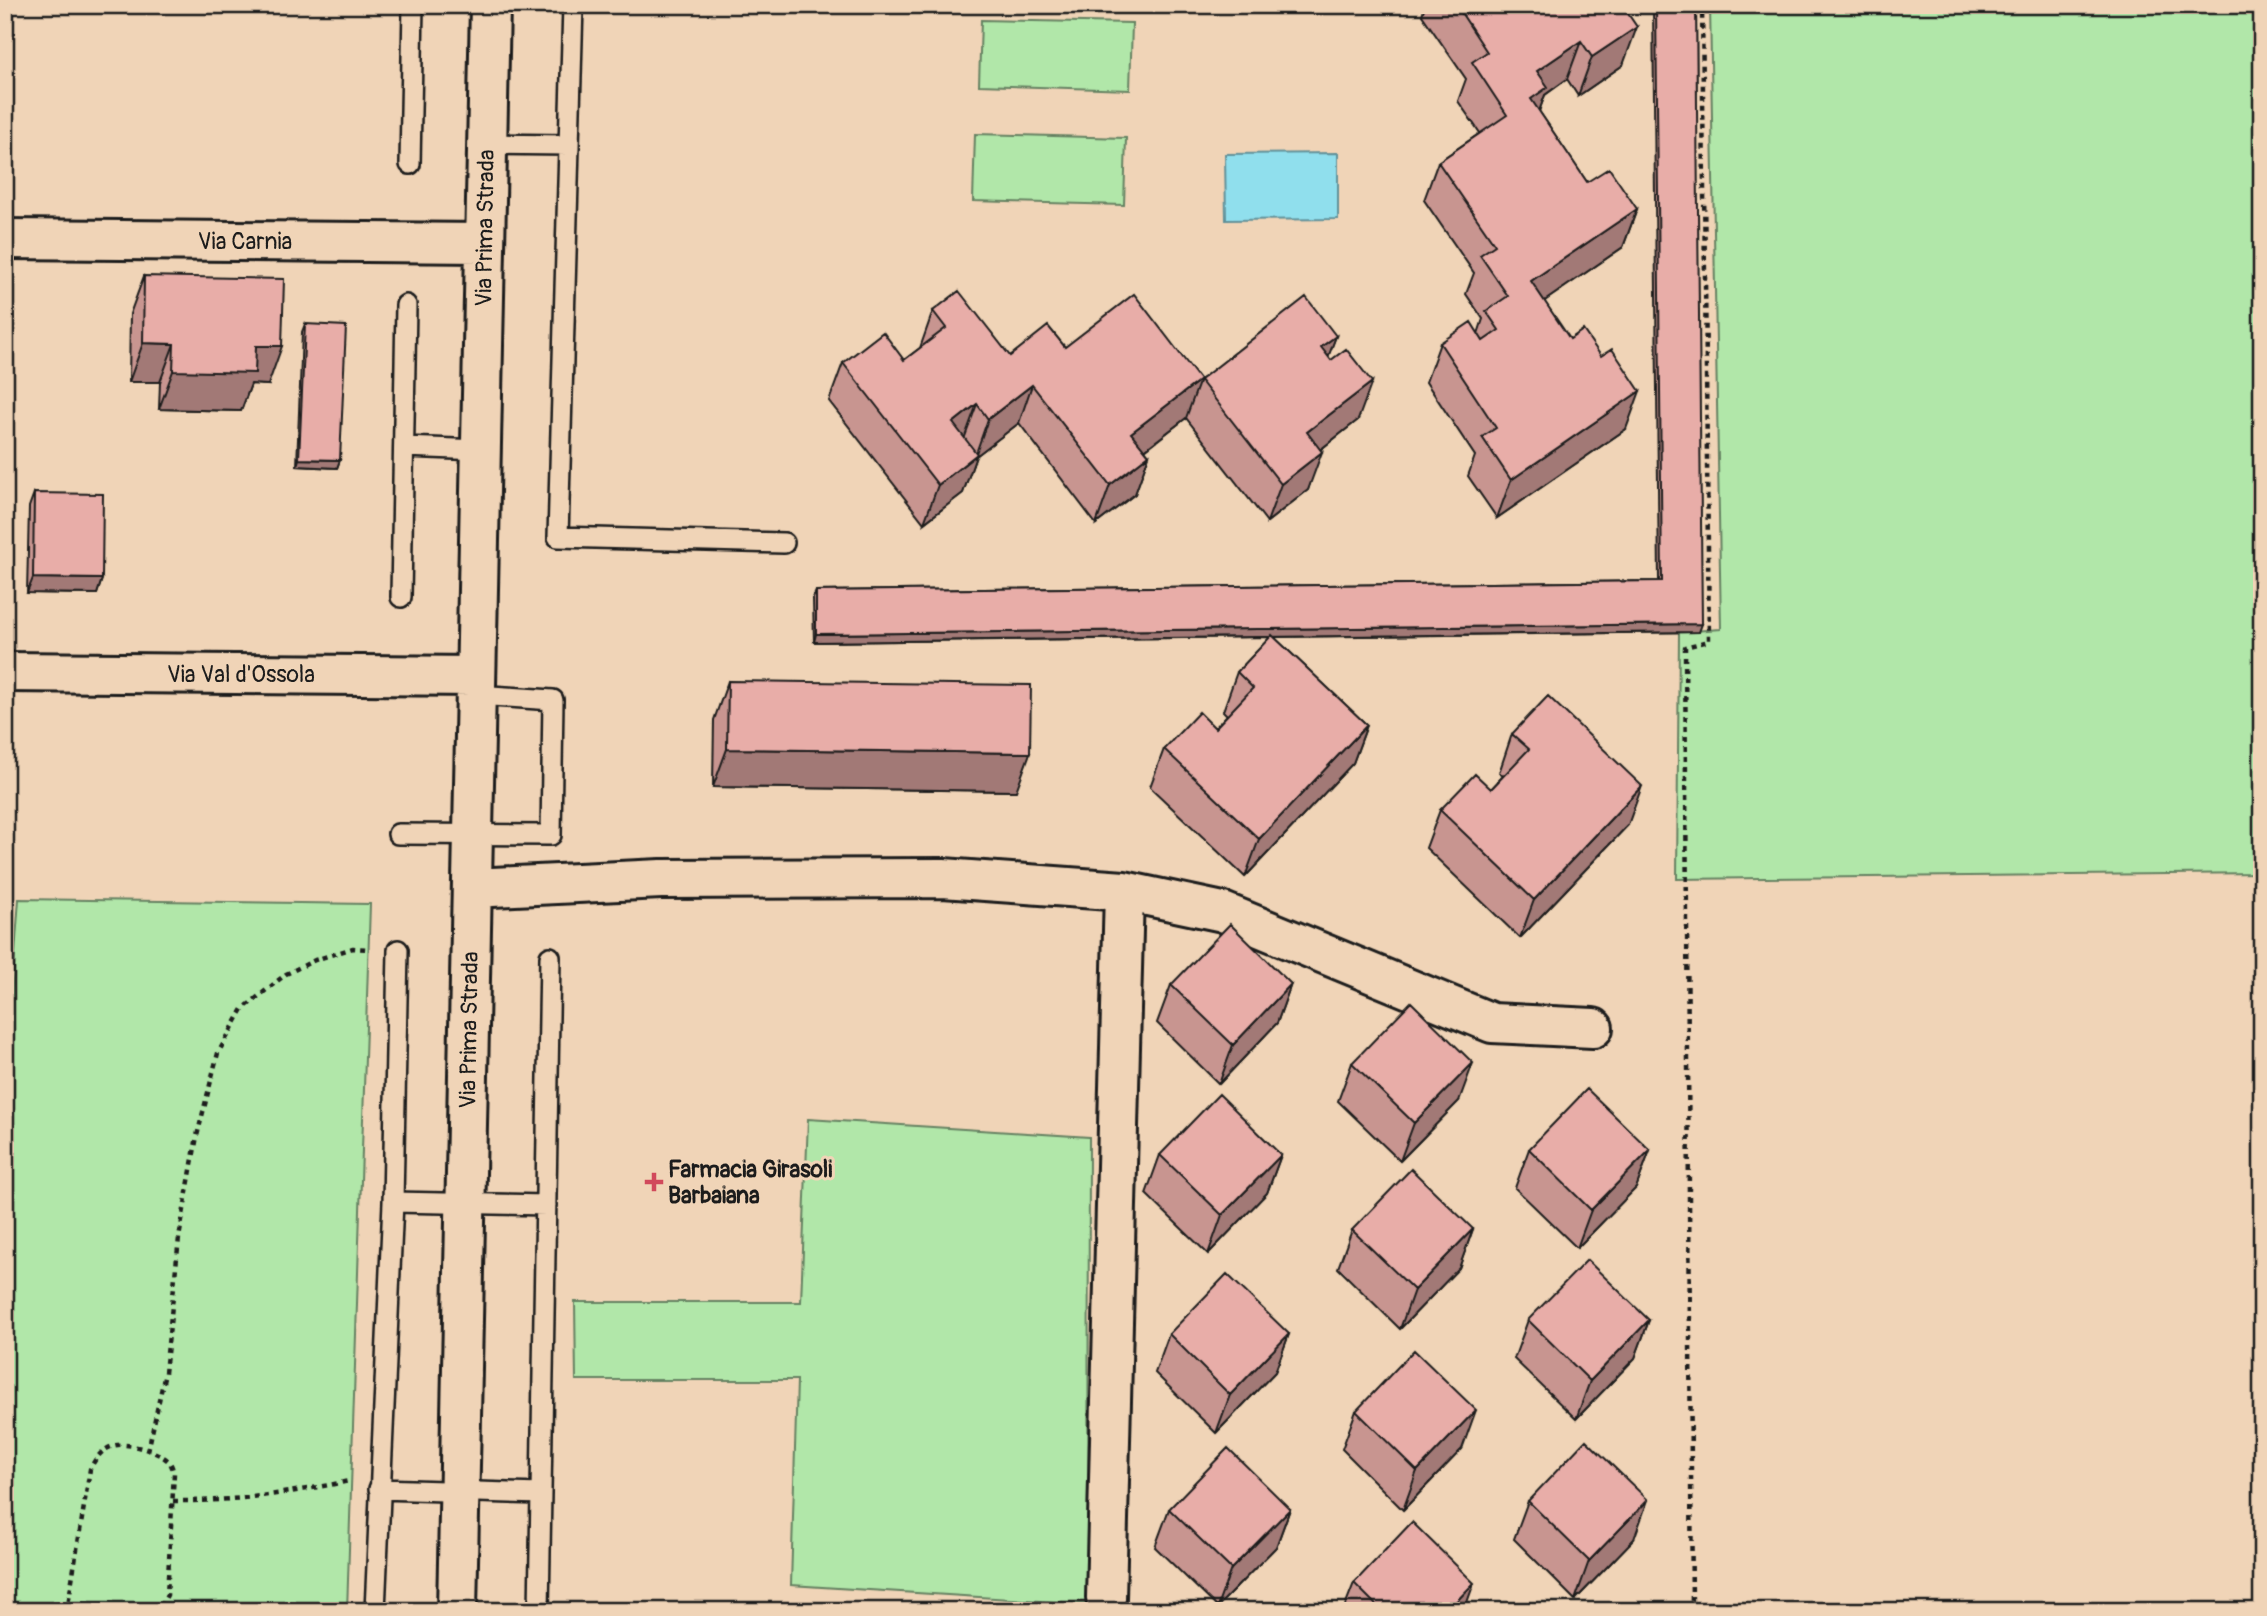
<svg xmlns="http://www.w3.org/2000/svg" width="2267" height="1616" font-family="Pangolin,sans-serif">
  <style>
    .green { fill: #b1e7a9; stroke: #668262; stroke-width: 2 }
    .water { fill: #90dfed; stroke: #629199; stroke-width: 2 }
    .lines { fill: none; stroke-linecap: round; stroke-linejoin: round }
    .service-casing { stroke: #1c1c1c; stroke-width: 24 }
    .minor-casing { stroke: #1c1c1c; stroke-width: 44 }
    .path { stroke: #1c1c1c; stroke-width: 4.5; stroke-dasharray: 5 5; stroke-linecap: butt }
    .service { stroke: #f0d4b7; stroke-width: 19 }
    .minor { stroke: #f0d4b7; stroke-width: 38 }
    .wall { fill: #c89590; stroke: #1c1c1c; stroke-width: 2 }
    .shaded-wall { fill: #a27976; stroke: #1c1c1c; stroke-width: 2 }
    .building { fill: #e8ada8; stroke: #1c1c1c; stroke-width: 2 }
    .poi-dot { fill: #d1495b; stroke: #f0d4b7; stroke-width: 2.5 }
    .labels { text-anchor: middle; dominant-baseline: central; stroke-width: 6; stroke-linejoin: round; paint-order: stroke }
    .street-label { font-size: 23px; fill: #1c1c1c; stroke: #f0d4b7 }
    .poi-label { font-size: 23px; font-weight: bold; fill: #1c1c1c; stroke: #f0d4b7; text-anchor: start }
  </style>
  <rect width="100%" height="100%" fill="#f0d4b7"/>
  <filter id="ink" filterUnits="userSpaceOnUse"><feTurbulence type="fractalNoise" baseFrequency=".0143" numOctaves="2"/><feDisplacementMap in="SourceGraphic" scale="14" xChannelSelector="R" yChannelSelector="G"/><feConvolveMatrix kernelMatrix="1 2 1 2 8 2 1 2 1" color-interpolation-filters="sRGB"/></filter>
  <g filter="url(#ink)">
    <path class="green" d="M1710,5h552v868l-585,6 2,-247 42,-3z
      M981,20l151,3 -2,67 -151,-5z
      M975,134l151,4 -2,67 -151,-4z
      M19,899l351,5 -23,707h-342v-519z
      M808,1119l281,18 -1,467 -297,-19 6,-205h-221l-1,-78h226z"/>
    <path class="water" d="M1338,153v66l-112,1 -1,-66z"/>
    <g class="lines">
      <defs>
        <path id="service" d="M573,5l-15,532 226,6
          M487,144l82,1
          M410,164l3,-159
          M404,447l77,3
          M401,597l5,-292
          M398,834l153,1 2,-135 -77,-5
          M393,1202l153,3
          M379,1489l162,5
          M375,1611l18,-409 5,-252
          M539,1611l11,-654"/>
        <path id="minor" d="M5,239l480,4
          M5,672l471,4
          M472,888l189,-9 282,-1 181,13 99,21 269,111 101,5
          M1106,1598l18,-707
          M457,1611l33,-1606"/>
      </defs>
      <use href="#service" class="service-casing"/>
      <use href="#minor" class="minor-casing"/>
      <path class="path" d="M148,1451l17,-78 14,-135 18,-102 21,-83 25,-44 43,-35 29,-14 38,-12 15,1
        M173,1501c59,1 118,-8 176,-20
        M67,1611l23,-142c5,-10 11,-19 23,-23 11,-5 50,6 57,17 2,3 3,7 4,10l-7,122 -8,16
        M1692,1611l-7,-964 24,-6 -7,-636"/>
      <use href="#service" class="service"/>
      <use href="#minor" class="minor"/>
    </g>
    <path class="wall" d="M1425,5h197l1,60 -45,31 -11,-17 -22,16 -6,16 48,71 50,27 -14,38 -79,54 82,128 -129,89 -29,-42 7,-20 -49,-74 14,-39 38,-9 5,-15 -17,-25 8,-21 -50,-73 14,-38 42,-29 -22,-32 8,-22 -44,-64z
      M1653,5h43l3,627 -425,5 93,88 -14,38 -108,114 -95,-90 14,-38 51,-21 12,-13 -4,-4 14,-39 34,-35 -457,5 -1,-44 3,-7 843,-10z
      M144,276l124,109 -17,-1 -10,27 -82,-2 1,-27h-31l1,-68z
      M933,311l77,45 55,-9 135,33 136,-44 -8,20 30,64 -38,30 -12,40 -41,32 -81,-104 -41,32 4,5 -14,39 -39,30 -77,-101 -43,33 -13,37 -39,30 -95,-122 14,-38 61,-3 16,-12z
      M305,324l35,136 -3,8 -40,-2 5,-134z
      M34,493l68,86 -5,15 -70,-1 2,-86z
      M728,681l288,110 -303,-4 1,-67z
      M1512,734l116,91 -108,113 -94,-90 14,-38 51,-21 12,-13 -4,-3z
      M1291,984l-14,39 -58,61 -62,-61 14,-38z
      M1352,1063l107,38 -59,60 -62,-60z
      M1529,1149l121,1 -14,38 -59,60 -62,-60z
      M1160,1155h121l-14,38 -59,61 -62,-60z
      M1473,1229l-14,39 -59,61 -62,-61 14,-38z
      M1528,1320h121l-14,38 -59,61 -62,-60z
      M1169,1334h120l-14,38 -59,61 -61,-60z
      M1356,1411l106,38 -59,61 -61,-61z
      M1528,1501l106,38 -59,61 -61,-61z
      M1169,1509h121l-14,38 -59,60 -62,-60z
      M1354,1583l110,28h-121z"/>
    <path class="shaded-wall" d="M1637,27l-14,38 -45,31 14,-39z
      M1581,41l-14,38 -22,16 -11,30 -17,12 20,-66z
      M1637,209l-14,38 -106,73 14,-39z
      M1336,336l-14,38 -1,-27z
      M143,343l31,1 -14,38h-31z
      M256,346h26l-14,39 -17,-1 -10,27 -82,-2 14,-38z
      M1200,380l-14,38 -69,53 14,-38z
      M1372,382l-14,38 -65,51 14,-39z
      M1032,385l-13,38 -43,33 -13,37 -39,30 14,-38 37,-29 13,-37z
      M1640,391l-14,38 -129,89 14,-38z
      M977,404l-14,38 -10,-19z
      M1322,452l-14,38 -41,32 14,-38z
      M1149,455l-14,39 -39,30 14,-39z
      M299,459l41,1 -3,8 -40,-2z
      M33,578l69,1 -5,15 -70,-1z
      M1702,624l-3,8 -885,10 2,-8z
      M1367,725l-14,38 -108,114 14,-38z
      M727,749l303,4 -14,38 -303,-4z
      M1642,786l-14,39 -108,113 14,-38z
      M1291,984l-14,39 -58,61 14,-39z
      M1473,1063l-14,38 -59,60 14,-38z
      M1650,1150l-14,38 -59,60 14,-38z
      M1281,1155l-14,38 -59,61 14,-39z
      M1473,1229l-14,39 -59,61 14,-39z
      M1649,1320l-14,38 -59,61 14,-38z
      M1289,1334l-14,38 -59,61 14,-38z
      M1476,1410l-14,39 -59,61 14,-39z
      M1648,1500l-14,39 -59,61 14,-39z
      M1290,1509l-14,38 -59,60 14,-38z
      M1474,1583l-10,28h-17z"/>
    <path class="building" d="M1456,5h166l15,22 -45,30 -11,-16 -44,30 11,16 -17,12 56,83 22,-14 28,41 -106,72 39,58 13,-9 18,26 11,-7 28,42 -129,89 -29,-43 14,-9 -56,-85 31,-21 12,19 16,-11 -13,-19 22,-15 -28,-41 15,-10 -57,-83 69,-47 -35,-53 15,-10z
      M1656,5h40l6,619 -886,10v-43l846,-10z
      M144,276l140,3 -2,67h-26l-1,27 -82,-2 1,-27 -31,-1z
      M959,291l51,65 38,-30 17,21 69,-53 66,86 -69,53 18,22 -39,30 -78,-100 -44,34 -11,-15 -24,19 24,31 -39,31 -95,-122 40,-31 21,28 42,-32 -13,-17z
      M1306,297l30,39 -15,11 10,13 15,-11 26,33 -65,50 15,20 -41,32 -81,-104z
      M305,324l41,2 -6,134 -41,-1z
      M34,493l69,1 -1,85 -69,-1z
      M1272,635l95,90 -108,114 -95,-90 35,-37 16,16 38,-40 -16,-16z
      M728,681l303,4 -1,68 -303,-4z
      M1548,696l94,90 -108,114 -94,-90 35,-36 16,15 38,-40 -17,-15z
      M1230,924l61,60 -58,61 -62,-60z
      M1411,1002l62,61 -59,60 -62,-60z
      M1587,1089l63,61 -59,60 -62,-61z
      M1219,1094l62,61 -59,60 -62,-60z
      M1411,1169l62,60 -59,61 -62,-60z
      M1587,1260l62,60 -59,61 -62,-61z
      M1227,1274l62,60 -59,61 -61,-61z
      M1414,1350l62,60 -59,61 -61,-60z
      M1586,1440l62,60 -59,61 -61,-60z
      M1228,1448l62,61 -59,60 -62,-60z
      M1412,1522l62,61 -27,28h-65l-28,-28z"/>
  </g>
  <path class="poi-dot" d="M650.5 1171.5h7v7h7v7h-7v7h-7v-7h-7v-7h7z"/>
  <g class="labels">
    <g class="street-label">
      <text transform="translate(485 228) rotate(-89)">Via Prima Strada</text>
      <text x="245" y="241">Via Carnia</text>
      <text x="241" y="674">Via Val d'Ossola</text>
      <text transform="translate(469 1030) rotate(-89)">Via Prima Strada</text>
    </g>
    <g class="poi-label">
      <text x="668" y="1169">Farmacia Girasoli<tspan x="668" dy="26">Barbaiana</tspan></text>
    </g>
  </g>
  <rect width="2267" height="1616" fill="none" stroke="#f0d4b7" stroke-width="28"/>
  <rect x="14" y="14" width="2239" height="1588" fill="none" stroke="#1c1c1c" stroke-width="2.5" filter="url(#ink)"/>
</svg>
